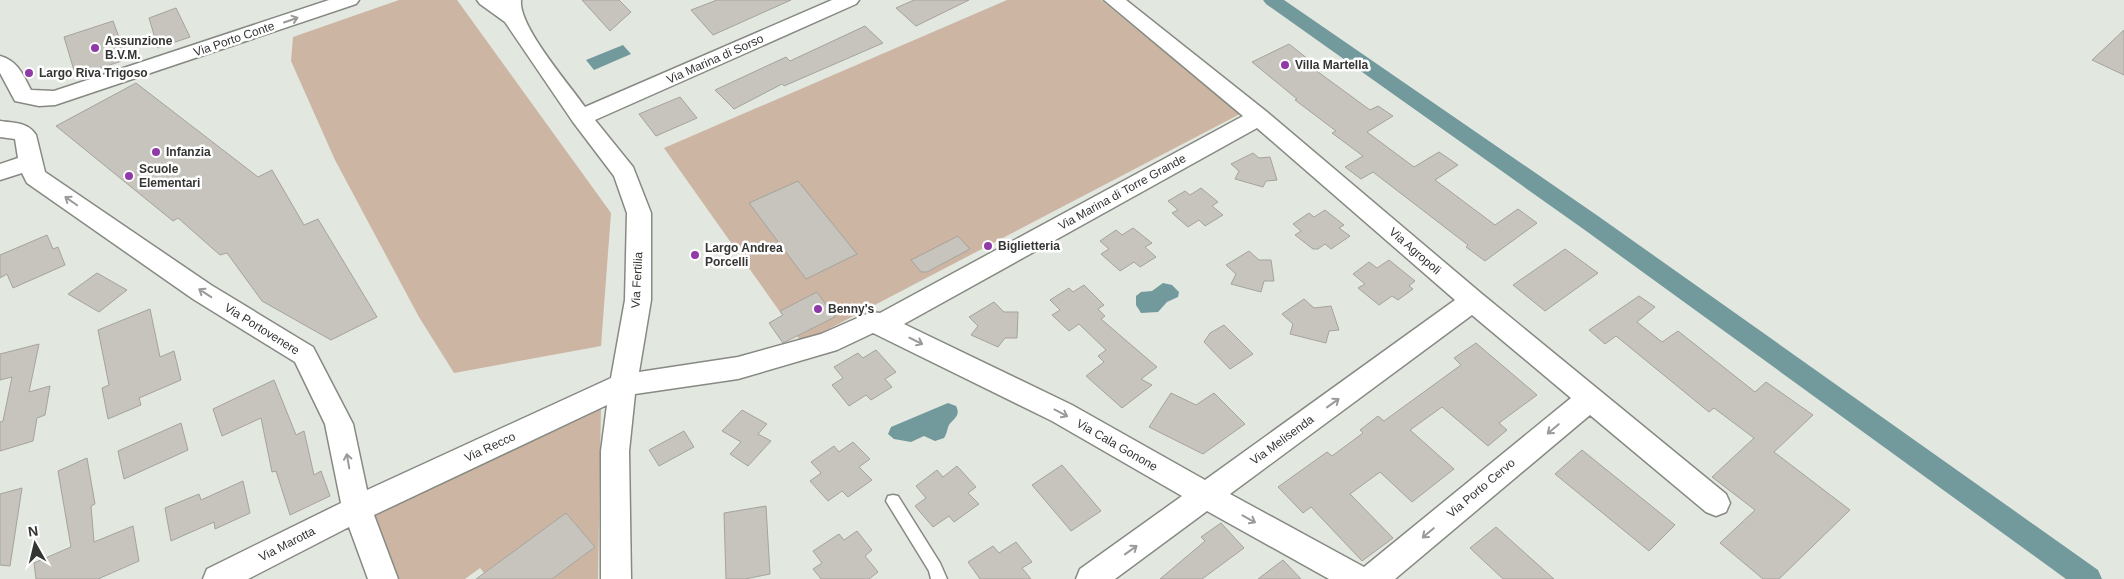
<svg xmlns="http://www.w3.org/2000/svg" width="2124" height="579" font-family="Helvetica,sans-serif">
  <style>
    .green { fill: #ccb5a2 }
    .water { fill: #72999c }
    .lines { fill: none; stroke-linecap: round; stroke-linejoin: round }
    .canal { fill: #72999c; fill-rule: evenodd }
    .building { fill: #c6c4bc; stroke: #a5a39b }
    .lane-casing { stroke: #868a82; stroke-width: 3 }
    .street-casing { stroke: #868a82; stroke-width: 3 }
    .lane { fill: #fff; fill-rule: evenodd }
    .street { fill: #fff; fill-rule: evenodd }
    .oneway { stroke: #9a9a99 }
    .poi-dot { fill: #8f3aa7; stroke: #fff; stroke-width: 2 }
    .labels { text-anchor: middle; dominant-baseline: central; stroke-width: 5; stroke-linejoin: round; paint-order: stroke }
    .street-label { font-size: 12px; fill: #343633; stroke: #fff }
    .poi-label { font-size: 12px; font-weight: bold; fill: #343633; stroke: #fff; text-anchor: start }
  </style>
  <rect width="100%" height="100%" fill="#e2e7df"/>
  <path class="green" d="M399,0h58l154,213 -10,133 -147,27 -35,-56 -84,-157 -44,-99 2,-24z
    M1007,0h94l139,114 -438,229 -138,-195z
    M601,406l-3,173h-46l43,-32 -29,-34 -82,60 -4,-5 -15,11h-72l-21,-64z"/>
  <path class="water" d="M623,45l8,9 -37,16 -8,-10z
    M1163,283l9,2 7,7 -1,5 -11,5 -9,10 -17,1 -5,-8v-9l5,-4 11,-1z
    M948,403l8,3c5,10 -2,12 -7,19 -2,4 -2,9 -5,13l-9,3 -11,-5 -13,6 -17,-3 -6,-5 3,-7z"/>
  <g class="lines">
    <path class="canal" d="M1263,0h21l314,216 500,354 4,9h-36l-484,-351 -316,-224z"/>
  </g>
  <path class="building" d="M582,0h37l12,12 -21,19z
    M717,0h74l-78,35 -22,-25z
    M914,0h55l-53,26 -20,-18z
    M176,8l14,29 -32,11 -9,-30z
    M113,21l14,38 -51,18 -12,-40z
    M865,26l18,17 -99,43 -2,-2 -48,25 -19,-19 71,-33 4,4z
    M2124,30v45l-32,-15z
    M1289,44l29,23 -4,2 56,41 8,-4 15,10 -26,16 47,35 25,-15 19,13 -23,15 60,45 23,-16 19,14 -52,38 -19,-14 2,-2 -95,-73 -12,7 -16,-12 18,-11 -31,-23 4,-2 -41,-31 2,-1 -45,-37z
    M136,83l122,94 14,-7 32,55 14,-6 59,98 -46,23 -69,-39 -35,-48 -7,2 -42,-37 -5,3 -117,-95z
    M680,97l17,21 -41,18 -17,-22z
    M1253,153l6,5 11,-1 7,23 -11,1 -3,6 -28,-8 4,-8 -8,-7z
    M798,181l59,73 -51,25 -57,-76z
    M1201,188l17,14 -6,4 11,9 -18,11 -6,-6 -11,7 -16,-14 6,-3 -10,-9 17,-10 5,4z
    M1325,210l19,15 -5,3 11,8 -19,13 -6,-5 -7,5h-5l-18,-14 6,-4 -8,-7 16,-11 5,4z
    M1133,228l19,15 -7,4 11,10 -16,10 -6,-5 -14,9 -19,-17 8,-5 -9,-8 16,-11 6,5z
    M47,235l6,14 5,-2 7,18 -52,23 -6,-14 -7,4v-23z
    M958,236l12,13 -43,23h-6l-10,-12z
    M1565,249l33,24 -53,38 -32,-26z
    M1249,251l10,9h12l3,21h-10l-3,11 -30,-8 5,-10 -10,-9z
    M1389,260l26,21 -6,5 4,3 -15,11 -6,-4 -13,9 -21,-17 7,-4 -12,-10 16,-12 8,6z
    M97,273l30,17 -28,22 -31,-18z
    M1084,285l20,20 -6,4 7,7 -4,3 56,48 -16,12 11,6 -30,23 -36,-32 18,-14 -6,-6 8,-6 -27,-26 -10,7 -17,-16 8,-5 -10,-10 19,-12 4,4z
    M817,292l18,25 -52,26 -14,-20 14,-8 -3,-4z
    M1639,296l16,11 -18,15 25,20 16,-11 77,61 11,-10 47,33 -39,37 76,58 -71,69h-16l-43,-36 35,-33 -43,-33 42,-39 -40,-30 -5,4 -93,-76 -11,8 -16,-14z
    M1304,299l10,9 17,-2 8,24 -10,1 -3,12 -36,-9 3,-10 -11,-10z
    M994,302l10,10h14l-1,26h-12l-7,9 -27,-12 7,-9 -9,-9z
    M150,309l10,48 14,-6 7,29 -42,18 2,7 -33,14 -6,-31 7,-3 -11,-55z
    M1224,325l29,29 -23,15 -26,-27 6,-9z
    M1476,343l61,52 -38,28 8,7 -19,16 -46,-39 -32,23 44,39 -42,33 -32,-30 -30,22 43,44 -31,23 -51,-54 -8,6 -25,-26 49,-35 5,4 31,-23 -3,-3 18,-14 6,5 77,-56 -7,-7z
    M39,344l-10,48 21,-6 -5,29 -8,3 -4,23 -33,10v-29l3,-1 9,-44 -12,3v-26z
    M876,350l20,22 -11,7 7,8 -21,13 -5,-5 -17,11 -17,-21 11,-7 -9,-11 24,-14 5,5z
    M274,380l22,55 8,-4 10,44 7,-4 9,25 -40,19 -14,-44 -4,1 -11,-54 -39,18 -9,-27z
    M1171,393l25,12 18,-12 31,31 -42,30 -54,-27z
    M742,410l25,14 -9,10 13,7 -23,25 -18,-12 11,-12 -19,-11z
    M181,423l7,27 -64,29 -6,-28z
    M684,431l10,16 -35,19 -10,-16z
    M853,442l17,17 -11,8 13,13 -24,17 -6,-6 -14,10 -18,-20 11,-8 -10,-11 23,-16 5,6z
    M1582,450l93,75 -26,26 -94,-77z
    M87,458l8,46 -4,2 3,36 39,-16 6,35 -41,18h-62l-2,-16 37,-16 -13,-76z
    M1062,465l39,46 -30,20 -39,-46z
    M957,466l19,21 -8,6 11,11 -25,18 -5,-6 -16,11 -18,-21 11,-8 -10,-12 21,-16 6,7z
    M243,481l7,32 -35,16 -1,-7 -43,19 -6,-33 34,-14 2,6z
    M22,488l-12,78 -10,-1v-71z
    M766,506l4,68 -25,5h-19l-2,-66z
    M566,513l29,34 -43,32h-76z
    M1221,523l23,25 -42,31h-42l45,-38 -4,-4z
    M1496,527l58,52h-51l-33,-31z
    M857,531l15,19 -7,6 13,16 -9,7h-48l-8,-10 9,-6 -9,-12 26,-17 5,6z
    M1016,542l16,20 -10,6 9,11h-51l-12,-17 25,-16 6,7z
    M1283,560l18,19h-43z"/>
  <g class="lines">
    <defs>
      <path id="lane" d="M893,495l5,1 42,67 7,16h-16l-2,-8 -43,-70 2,-5z"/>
      <path id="street" d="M329,0h30l-3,4 -301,101 -16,1 -24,-5 -15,-28v-17c18,5 23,19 31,34l23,1z
        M477,0h44c-3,26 48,84 64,107l247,-107h27l-3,4 -261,116 38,47 18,46v87l-12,72 99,-15 83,-23 50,-22 9,1 363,-197 -139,-116h22l141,112 215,182 244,200 4,9 -4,9 -10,4 -10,-4 -116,-97 -195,164h-66l-122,-68 -92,68h-39l4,-10 102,-73 -130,-75 -179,-88 -36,17 -99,29 -103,15 -6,57 2,128h-30v-128l6,-46 -233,110 24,64h-30l-19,-52 -101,52h-45l4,-10 134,-66 -16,-79 -30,-62 -102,-63 -166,-116 -5,-10 -22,7v-16l18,-6 -3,-19 -15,-2v-16c14,2 28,1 36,14l9,37 166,113 102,62 40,77 14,66 244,-112 14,-78 2,-87 -13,-37 -41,-54 -68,-100 -25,-18zM1257,128l198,172 -250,180 -133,-75 -168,-81zM1472,315l99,83 -207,169 -134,-73z"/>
    </defs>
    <use href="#lane" class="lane-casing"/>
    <use href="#street" class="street-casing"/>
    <use href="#lane" class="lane"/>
    <use href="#street" class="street"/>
  </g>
  <defs><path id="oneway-shaft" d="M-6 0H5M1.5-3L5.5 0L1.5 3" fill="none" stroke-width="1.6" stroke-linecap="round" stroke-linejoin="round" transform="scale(1.25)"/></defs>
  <g class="oneway">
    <use href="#oneway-shaft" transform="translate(291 20) rotate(-19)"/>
    <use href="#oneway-shaft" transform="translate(71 201) rotate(-145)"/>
    <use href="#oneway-shaft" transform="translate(205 293) rotate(-147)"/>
    <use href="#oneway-shaft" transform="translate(916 341) rotate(26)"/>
    <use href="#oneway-shaft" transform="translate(1333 403) rotate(-36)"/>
    <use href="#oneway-shaft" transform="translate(1061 413) rotate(28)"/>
    <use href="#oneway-shaft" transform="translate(1553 429) rotate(140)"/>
    <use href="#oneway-shaft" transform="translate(348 461) rotate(-100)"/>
    <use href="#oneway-shaft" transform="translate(1249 519) rotate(29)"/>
    <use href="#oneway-shaft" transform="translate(1428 533) rotate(140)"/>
    <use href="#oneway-shaft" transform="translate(1131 550) rotate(-36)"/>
  </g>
  <g class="poi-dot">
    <circle cx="95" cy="48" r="5"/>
    <circle cx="1285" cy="65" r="5"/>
    <circle cx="29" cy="73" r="5"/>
    <circle cx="156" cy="152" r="5"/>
    <circle cx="129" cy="176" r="5"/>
    <circle cx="988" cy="246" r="5"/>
    <circle cx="695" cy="255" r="5"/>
    <circle cx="818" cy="309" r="5"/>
  </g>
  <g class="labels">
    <g class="street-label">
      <text transform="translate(234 39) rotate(-19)">Via Porto Conte</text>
      <text transform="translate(715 59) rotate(-24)">Via Marina di Sorso</text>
      <text transform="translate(1122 192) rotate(-29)">Via Marina di Torre Grande</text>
      <text transform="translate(1415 251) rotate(41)">Via Agropoli</text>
      <text transform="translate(637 280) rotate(-87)">Via Fertilia</text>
      <text transform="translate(262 329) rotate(32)">Via Portovenere</text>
      <text transform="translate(1282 440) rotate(-36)">Via Melisenda</text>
      <text transform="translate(1117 445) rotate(30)">Via Cala Gonone</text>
      <text transform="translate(490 447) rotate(-25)">Via Recco</text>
      <text transform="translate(1481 488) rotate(-40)">Via Porto Cervo</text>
      <text transform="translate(287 544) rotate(-27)">Via Marotta</text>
    </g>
    <g class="poi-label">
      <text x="105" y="41">Assunzione<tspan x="105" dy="14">B.V.M.</tspan></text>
      <text x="1295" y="65">Villa Martella</text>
      <text x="39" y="73">Largo Riva Trigoso</text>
      <text x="166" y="152">Infanzia</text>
      <text x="139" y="169">Scuole<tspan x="139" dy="14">Elementari</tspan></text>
      <text x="998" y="246">Biglietteria</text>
      <text x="705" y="248">Largo Andrea<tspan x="705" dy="14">Porcelli</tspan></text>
      <text x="828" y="309">Benny's</text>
    </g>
  </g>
  <g transform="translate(35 544) rotate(352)" stroke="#ffffff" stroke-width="4" paint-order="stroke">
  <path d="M0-4L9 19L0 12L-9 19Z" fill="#343633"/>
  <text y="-8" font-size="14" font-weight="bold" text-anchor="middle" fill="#343633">N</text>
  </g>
</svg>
